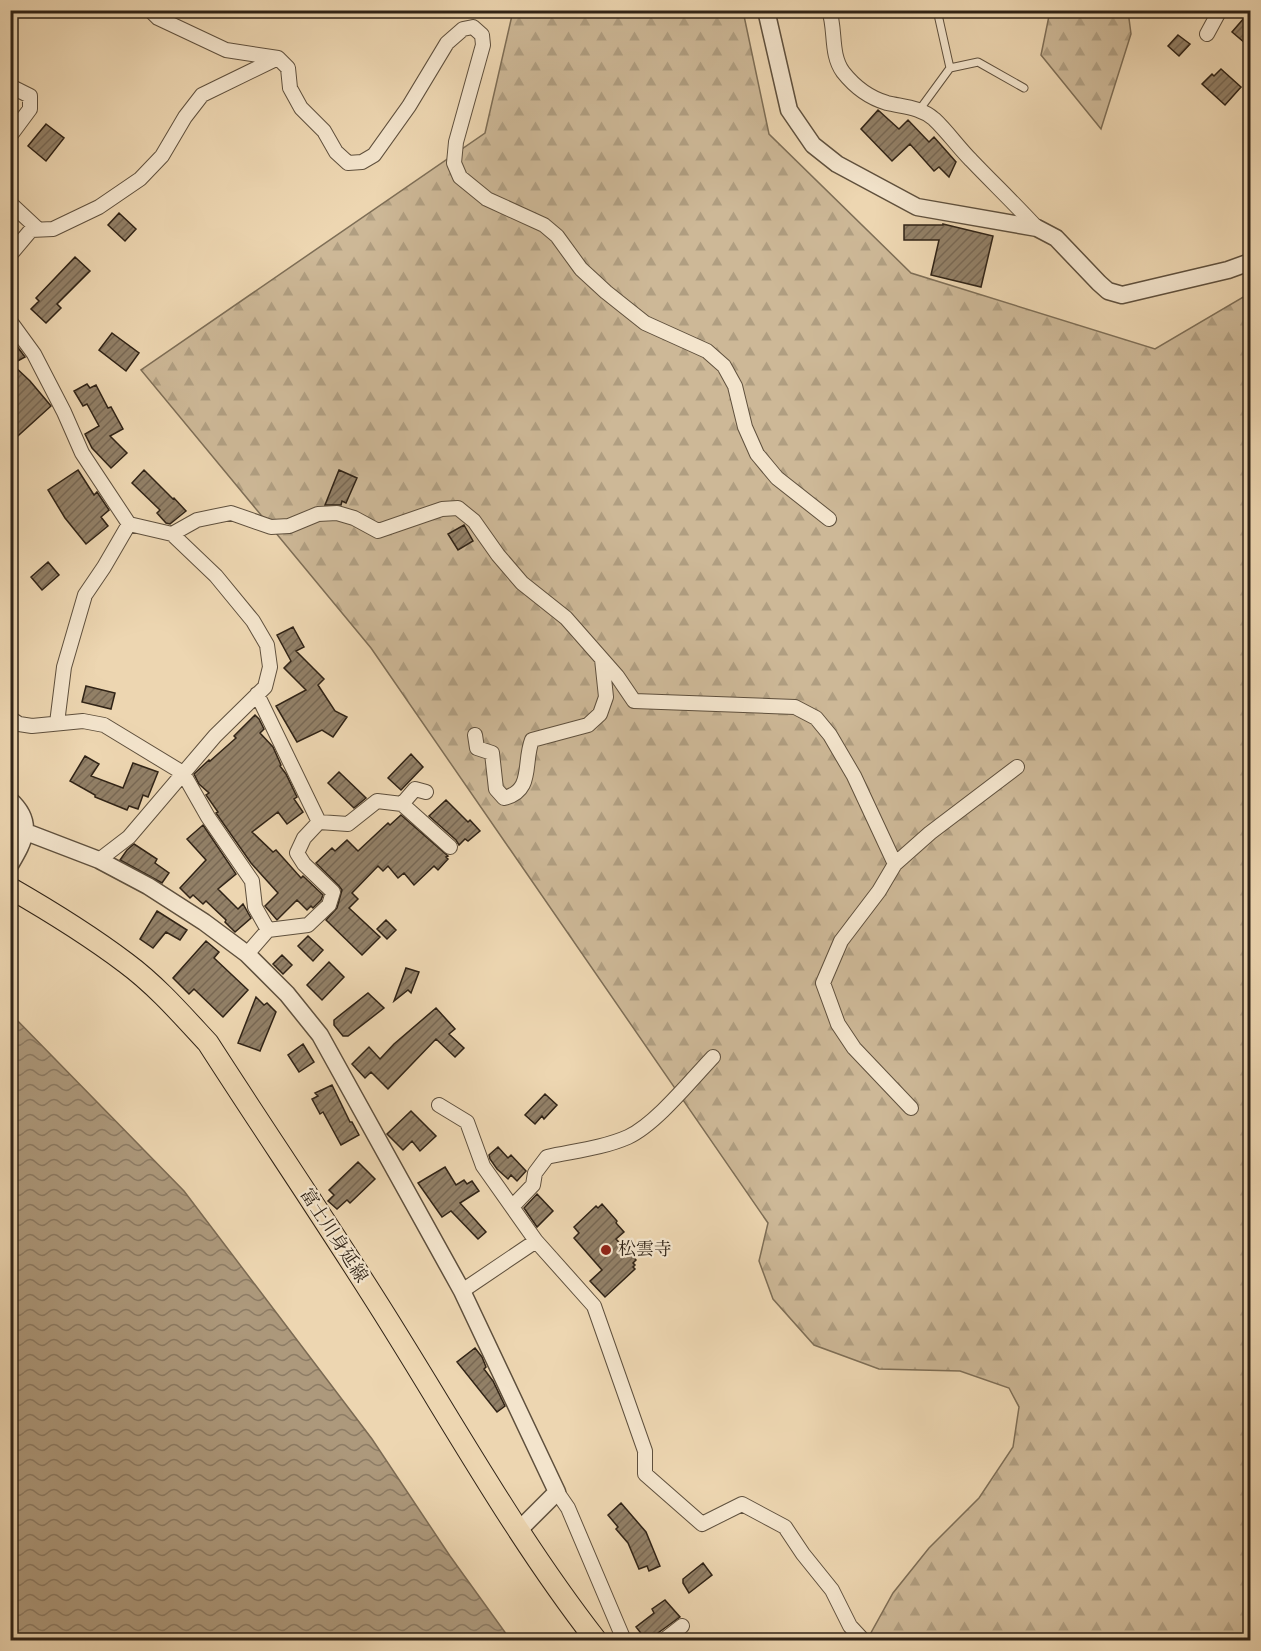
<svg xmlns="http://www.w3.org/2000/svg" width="1261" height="1651" font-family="Vollkorn,'Noto Serif JP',serif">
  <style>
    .forest { fill: url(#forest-firs); stroke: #7e6e56; stroke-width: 1.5 }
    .water { fill: url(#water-waves); stroke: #7b6a53; stroke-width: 1.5 }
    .building { fill: url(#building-hatch); stroke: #302316; stroke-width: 1.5 }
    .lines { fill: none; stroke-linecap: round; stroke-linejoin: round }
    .service-casing { stroke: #5f503d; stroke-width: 9 }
    .minor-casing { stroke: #5f503d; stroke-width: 16 }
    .tertiary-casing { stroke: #5f503d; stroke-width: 19 }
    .primary-casing { stroke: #302316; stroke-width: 23 }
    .service { stroke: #f3e4cc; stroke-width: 7 }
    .minor { stroke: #f3e4cc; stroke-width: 14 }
    .tertiary { stroke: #f3e4cc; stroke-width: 16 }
    .primary { stroke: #edd6b1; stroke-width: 21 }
    .poi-dot { fill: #8f2418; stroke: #f3e4cc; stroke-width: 2 }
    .labels { text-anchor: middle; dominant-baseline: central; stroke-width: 4.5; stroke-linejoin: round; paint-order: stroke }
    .street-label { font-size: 18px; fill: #302316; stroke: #f3e4cc }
    .poi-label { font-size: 18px; fill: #302316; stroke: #f3e4cc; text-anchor: start }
  </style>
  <defs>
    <pattern id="forest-firs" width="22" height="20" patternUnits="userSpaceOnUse" patternTransform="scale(1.5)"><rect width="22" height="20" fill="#cdb897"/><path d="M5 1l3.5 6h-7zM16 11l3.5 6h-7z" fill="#b09e81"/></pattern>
    <pattern id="water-waves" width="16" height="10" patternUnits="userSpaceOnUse" patternTransform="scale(1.5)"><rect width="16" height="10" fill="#ad997c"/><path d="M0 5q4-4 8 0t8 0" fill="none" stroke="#8d7c65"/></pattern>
    <pattern id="building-hatch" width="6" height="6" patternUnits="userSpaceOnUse" patternTransform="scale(1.5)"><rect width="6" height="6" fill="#928067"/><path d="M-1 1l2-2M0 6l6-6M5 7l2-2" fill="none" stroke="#786854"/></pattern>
  </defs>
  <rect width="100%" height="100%" fill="#edd6b1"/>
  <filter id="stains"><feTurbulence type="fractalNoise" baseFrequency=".00333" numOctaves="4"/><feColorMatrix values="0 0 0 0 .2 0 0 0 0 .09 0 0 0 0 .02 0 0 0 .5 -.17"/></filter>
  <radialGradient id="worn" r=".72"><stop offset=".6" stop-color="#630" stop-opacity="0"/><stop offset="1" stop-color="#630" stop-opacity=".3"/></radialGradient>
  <path class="forest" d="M513,11h230l26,123 142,139 244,76 95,-56v1347h-383l26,-47 36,-45 50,-50 34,-51 6,-40 -10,-19 -49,-17 -81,-2 -65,-24 -41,-46 -14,-38 9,-38 -397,-575 -230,-278 344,-237z
    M1050,11h78l3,23 -30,95 -60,-74z"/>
  <path class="water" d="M10,1013l174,178 188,248 78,117 57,79 1,5h-497z"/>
  <path class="building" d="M1251,10v27l-6,6 -13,-11z
    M1178,35l12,9 -11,12 -11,-10z
    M1221,69l20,18 -16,18 -23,-21 10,-10 2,2z
    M878,110l21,19 9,-9 21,22 5,-5 22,25 -7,15 -10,-10 -5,4 -24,-27 -18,17 -31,-32z
    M46,124l18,14 -18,23 -18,-15z
    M119,213l17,16 -11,12 -17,-16z
    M943,224l50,12 -12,51 -50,-12 8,-35h-35v-15h39z
    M75,257l15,14 -33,33 4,4 -15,15 -15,-14 8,-8 -3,-3z
    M112,333l27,20 -13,18 -27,-21z
    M10,337l15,20 -13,7 18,17 21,25 -41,37z
    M87,384l3,4 6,-3 12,23 3,-1 12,22 -13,7 17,17 -16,15 -19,-20 -7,-14 14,-8 -12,-22 -4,2 -9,-15z
    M78,470l16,25 3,-3 12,18 -8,7 7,9 -22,18 -21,-26 -17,-28z
    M144,470l29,29 1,-1 12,13 -16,13 -4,-1 -9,-10 3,-3 -28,-27z
    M339,470l18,8 -11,25 -4,-2 -1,4h-16z
    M464,525l9,16 -15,9 -10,-16z
    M48,562l11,13 -17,15 -11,-13z
    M293,627l11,20 -8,4 28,28 -6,6 17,26 12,6 -14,20 -11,-7 -25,12 -21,-36 30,-16 -22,-22 7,-7 -14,-26z
    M86,686l29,7 -4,16 -29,-7z
    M255,715l4,4 5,10 -4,4 13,14 8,18 -1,1 6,8 11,23 -3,2 9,13 -16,12 -9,-12 -26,20 21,20 3,-2 25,28 2,-2 20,19 -2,5 -8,8 -2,-2 -4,4 -10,-10 -20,20 -12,-14 13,-13 -27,-30 -35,-50 2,-1 -12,-17 3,-2 -10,-9 -5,-10 15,-14 1,1 26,-23 -2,-2z
    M411,754l12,13 -22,23 -13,-12z
    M85,756l14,8 -8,12 32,12 10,-25 25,9 -10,25 -5,-2 -5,14 -9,-3 -2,4 -32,-13v-2l-25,-14z
    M339,772l27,26 -12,10 -26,-25z
    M446,800l22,22 2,-2 10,11 -12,10 -3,-2 -6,6 -3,-5 -27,-24z
    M401,815l47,41 -2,1 2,2 -10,11 -4,-4 -20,19 -10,-12 -6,5 -10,-12 -5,5 -5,-5 -26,27 6,6 -9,9 31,29 -18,18 -36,-35 11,-12 5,-18 -3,-4 -23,-23 16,-15 3,3 12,-11 11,11 30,-28 2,2z
    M203,825l33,49 -18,15 20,20 5,-5 8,14 -16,14 -10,-10 1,-2 -20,-19 -3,3 -10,-9 -3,3 -10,-10 26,-28 -19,-21z
    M134,844l23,15 -2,4 14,10 -7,10 -42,-23 7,-10z
    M157,911l30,19 -7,10 -14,-8 -13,16 -13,-9z
    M386,920l10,10 -9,9 -10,-10z
    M308,936l15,14 -10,11 -15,-15z
    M206,941l13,11 -5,6 34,32 -25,27 -29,-28 -5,5 -16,-16z
    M282,955l10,10 -9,9 -10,-10z
    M329,962l15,15 -22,23 -15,-15z
    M406,968l13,4 -8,21 -3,-3 -14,11z
    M368,993l16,15 -36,28h-5l-9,-11v-5z
    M256,997l8,8 3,-2 9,9 -16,39 -22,-8z
    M436,1008l19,21 -6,5 15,14 -9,9 -19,-18 -48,50 -17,-17 -6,6 -13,-14 17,-17 11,12 14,-15z
    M303,1044l11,18 -15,10 -11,-17z
    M332,1085l18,37h2l7,13 -18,10 -18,-33 -3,2 -8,-15 6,-3 -3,-3z
    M545,1094l12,11 -13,14 -2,-3 -7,8 -10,-9z
    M411,1111l25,25 -16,15 -8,-10 -9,9 -16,-16z
    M498,1147l10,11 3,-3 15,16 -9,10 -6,-6 -3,4 -11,-10 -7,-10 -1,-4z
    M358,1162l17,17 -25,24 -3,-3 -10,9 -9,-8 6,-6 -5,-5z
    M445,1167l11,18 8,-5 3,4 5,-3 7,10 -19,12 26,29 -8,7 -27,-28 -9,6 -24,-34z
    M537,1194l16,17 -16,16 -13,-19z
    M602,1204l15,17 -1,2 8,9 -8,7 20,21 -3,3 2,2 -2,2 2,2 -30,28 -15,-16 12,-11 -28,-32 5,-5 -5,-6 22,-21 2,2z
    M475,1348l7,9 4,10 -2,2 9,12 12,25 -8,6 -40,-50z
    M621,1503l25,29 14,34 -11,5 -2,-5 -8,3 -11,-26 -12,-14 2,-2 -10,-12z
    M703,1563l9,12 -23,18 -6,-10v-4z
    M665,1600l15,17 -22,16 -6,8h-5l-11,-14 18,-14 -2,-4z"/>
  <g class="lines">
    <defs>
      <path id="service" d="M950,68l28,-6 46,26
        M920,109l30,-41 -13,-58"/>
      <path id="minor" d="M150,10l8,8 68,32 52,8 10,10 2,20 11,20 23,23 12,21 12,11 14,-1 12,-7 35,-49 38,-63 16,-14 10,-2 9,8 1,10 -27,97 -2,21 6,14 27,22 57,26 13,11 24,33 25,23 39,31 62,28 17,15 11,20 10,41 12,27 20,24 52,41
        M829,10c7,20 1,44 14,62 11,14 27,26 44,31 17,4 33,4 47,16 13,12 24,28 37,41 22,23 45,45 66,68
        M1207,34l13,-24
        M10,86l20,10v13l-20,27
        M10,203l29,27
        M10,255l21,-25 22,-1 46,-22 41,-28 22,-23 23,-39 17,-22 76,-37
        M10,321l24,33 30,58 18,41 47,71 -25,43 -19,28 -21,72 -7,56
        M129,524l43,10 25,-14 34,-7 40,14 18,-1 29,-12 19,-1 17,5 24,13 64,-22 16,-1 16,13 24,34 24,28 44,35 51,58 17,25 161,6 21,11 14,17 24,41 41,88
        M257,694l62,128
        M10,718l9,6 13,2 51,-5 21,4 79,48 25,44 44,64 3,26 13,23
        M475,735l2,13 15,5 4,36 8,9c30,-7 19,-35 28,-58l56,-15 12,-11 6,-17 -4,-38
        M402,804l48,43
        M99,860l30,-23 86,-101 50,-49 5,-20 -3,-22 -14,-24 -37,-45 -44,-42
        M247,954l21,-24 40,-5 21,-20 4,-13 -29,-28 -7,-11 7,-15 15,-16 29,2 29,-23 25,3 13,-15 11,3
        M439,1105l28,17 16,44 53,75
        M911,1108l-57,-60 -16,-24 -15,-41 18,-42 38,-50 16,-27 35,-31 87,-66
        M512,1207l21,-22 2,-12 12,-16c27,-6 56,-9 81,-20 28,-13 63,-57 85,-80
        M462,1291l74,-50 58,65 51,145v23l57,50 40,-20 43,23 18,27 29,36 18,36 13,14
        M557,1492l11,16 56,132
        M664,1640l18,-14"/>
      <path id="tertiary" d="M766,10l23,100 24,35 24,19 80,43 120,21 19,10 43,45 9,8 14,4 106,-25 22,-8
        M10,800c25,23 14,41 0,65
        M26,832l73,28 49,26 56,36 43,32 40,40 33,41 142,256 95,201 -38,38"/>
      <path id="primary" d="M10,888c40,23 79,47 116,75 31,23 56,52 82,80 63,98 129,194 190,293 64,103 124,209 198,304"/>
    </defs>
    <use href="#service" class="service-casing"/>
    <use href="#minor" class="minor-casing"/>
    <use href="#tertiary" class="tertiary-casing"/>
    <use href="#primary" class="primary-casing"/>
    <use href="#service" class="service"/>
    <use href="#minor" class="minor"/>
    <use href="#tertiary" class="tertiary"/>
    <use href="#primary" class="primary"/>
  </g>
  <circle class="poi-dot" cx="606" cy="1250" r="6"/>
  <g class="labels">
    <g class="street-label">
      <text transform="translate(333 1236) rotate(57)">富士川身延線</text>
    </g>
    <g class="poi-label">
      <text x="618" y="1250">松雲寺</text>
    </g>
  </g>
  <rect width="1261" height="1651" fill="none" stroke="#edd6b1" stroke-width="36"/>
  <rect x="12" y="12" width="1237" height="1627" fill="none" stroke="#302316" stroke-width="3"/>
  <rect x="18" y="18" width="1225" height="1615" fill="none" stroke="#302316" stroke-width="1.5"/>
  <rect width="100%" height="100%" filter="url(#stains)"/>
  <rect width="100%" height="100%" fill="url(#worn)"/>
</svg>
